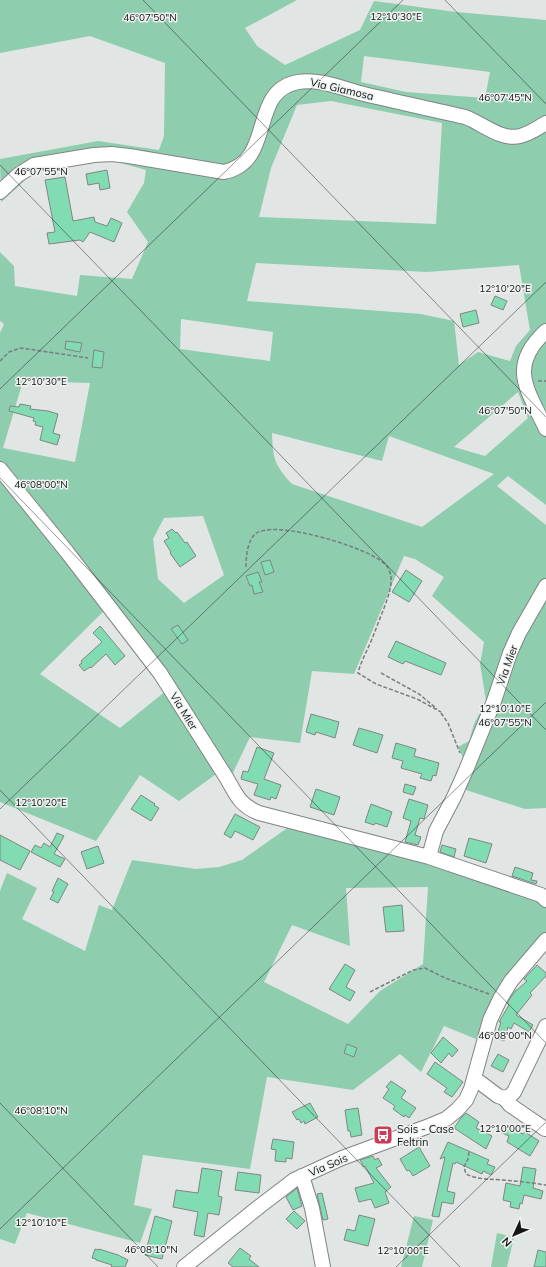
<svg xmlns="http://www.w3.org/2000/svg" width="546" height="1267" font-family="Mulish,sans-serif">
  <style>
    .green { fill: #8fcdaf; fill-rule: evenodd }
    .building { fill: #82dcb3; stroke: #818583 }
    .lines { fill: none; stroke-linecap: round; stroke-linejoin: round }
    .minor-casing { stroke: #818583; stroke-width: 16 }
    .path { stroke: #7a7c7b; stroke-width: 1.5; stroke-dasharray: 4 2; stroke-linecap: butt }
    .minor { stroke: #fff; stroke-width: 14 }
    .ticks { fill: none; stroke: #131413; stroke-width: 1; stroke-opacity: 0.45 }
    .labels { text-anchor: middle; dominant-baseline: central; stroke-width: 3; stroke-linejoin: round; paint-order: stroke }
    .street-label { font-size: 11px; fill: #131413; stroke: #eef2f0 }
    .poi-label { font-size: 11px; fill: #131413; stroke: #eef2f0; text-anchor: start }
    .ticks-label { font-size: 10px; text-anchor: middle; fill: #131413; stroke: #eef2f0; stroke-width: 3; stroke-linejoin: round; paint-order: stroke }
  </style>
  <rect width="100%" height="100%" fill="#e1e5e3"/>
  <path class="green" d="M0,0h297l-52,28 12,18 28,19 75,-35 14,-29 82,11 90,8v485l-38,-29 -11,10 49,39v283l-21,1 -65,-21 9,-18 -11,-23 11,-6 5,-17 12,-23 -6,-37 4,-22 -52,-46 12,-19 -29,-18 -11,-3 -50,118 -42,-3 -12,72 -50,-6 -20,42 -7,-10 -44,32 -39,-26 -44,66 -96,-39v-469l4,-9 -4,-3v-69l14,14 1,20 62,10 3,-21 52,4 16,-37 -21,-30 17,-29 2,-13 -43,-12 -68,13 -34,31 -1,-43 98,-18 61,9 5,-14 1,-73 -75,-27 -90,17zM364,56l126,16 -5,26 -79,-6 -45,-10zM331,101l111,22 -6,101 -177,-7 12,-49 26,-63zM256,263l171,9 92,-7 11,65 -14,16 -6,15 -32,-9 -19,13 -5,-44 -33,-7 -174,-13zM181,319l92,13 -3,29 -90,-12zM23,381l67,2 -15,79 -72,-14zM518,392l10,26 -43,38 -31,-9zM272,433l110,28 7,-25 105,38 -72,53 -130,-43c-18,-20 -19,-25 -20,-51zM203,516l21,59 -40,28 -26,-24 -5,-40 11,-21zM107,608l60,82 -47,38 -80,-54z
    M297,821l249,77v45l-39,48 -21,52 -42,-17 -23,46 -21,-18 -47,36 -86,-13 -17,92 -107,-14 -9,50 18,4 -12,34 -113,-30 -12,31 -15,-5v-348l7,-18 30,15 -15,31 63,32 14,-46 13,5 20,-50 64,9 23,-2 23,-7zM428,887l-5,77 -43,27 -32,33 -84,-42 28,-57 58,21 -4,-58z
    M414,1216l19,4 -11,47h-21z
    M497,1233l17,4 -7,30h-16z"/>
  <path class="building" d="M107,170l3,18 -10,2 -1,-7 -11,2 -2,-11z
    M65,177l8,44 21,-4 1,5 12,4 4,-8 11,5 -8,19 -24,-10 -7,10 -3,-2 -31,4 -2,-11 8,-1 -10,-52z
    M495,296l12,5 -4,9 -12,-5z
    M476,310l3,13 -16,4 -3,-13z
    M66,341l16,2 -2,9 -15,-3z
    M94,350l10,2 -2,16 -10,-1z
    M20,404l11,2 -1,3 18,2 10,3 -5,19 7,2 -3,10 -17,-5 3,-13 -8,-2 1,-3 -3,-1 1,-3 -25,-7 1,-5 9,1z
    M172,529l4,4 1,-1 8,11 2,-1 9,14 -16,11 -10,-14 1,-1 -7,-11 5,-3 -3,-5z
    M270,560l4,12 -9,3 -4,-13z
    M406,570l16,11 -13,21 -17,-10z
    M258,572l4,10h-3l4,10 -9,2 -2,-9 -2,1 -4,-10z
    M178,625l10,15 -6,4 -11,-15z
    M100,626l25,30 -10,9 -9,-11 -15,14 -1,-1 -6,4 -5,-6 3,-2 -1,-2 21,-19 -9,-9z
    M396,641l50,22 -5,12 -36,-14 -2,3 -15,-7z
    M311,714l28,8 -4,16 -19,-6 -1,3 -9,-3z
    M359,728l24,7 -6,18 -24,-8z
    M396,743l20,6 -2,7 25,7 -3,13 -3,-1 -2,6 -11,-3 2,-4 -21,-6 2,-7 -11,-3z
    M257,747l17,6 -10,26 17,6 -5,14 -5,-2 -1,3 -16,-5 4,-11 -17,-5 2,-8 5,1z
    M405,784l11,3 -3,8 -10,-3z
    M316,789l24,8 -6,18 -24,-8z
    M141,795l14,9 -1,1 5,3 -8,13 -20,-12z
    M409,799l19,6 -4,14 -4,-1 -5,17 6,2 -3,8 -13,-3 6,-21 -8,-3z
    M371,804l21,8 -5,15 -12,-4 -1,2 -9,-3z
    M235,814l25,13 -7,13 -18,-9 -4,7 -7,-4z
    M57,833l7,3 -10,18 11,5 -5,8 -29,-15 4,-7 6,3 3,-5 6,4z
    M0,835l30,16 -10,19 -20,-10z
    M469,838l23,6 -6,19 -22,-7z
    M442,845l14,4 -2,8 -14,-5z
    M98,846l6,17 -17,6 -6,-17z
    M515,867l18,6 -2,7 6,1 -1,3 -24,-8z
    M58,878l10,6 -10,19 -8,-4 4,-7 -2,-1z
    M402,905l2,26 -18,1 -3,-25z
    M345,964l10,6 -9,17 9,5 -5,9 -21,-12z
    M537,965l9,8v3l-16,17 2,2 -16,20 17,10 -4,7 -15,-9 -3,6 -3,-2 -4,14 -8,-3 5,-16h-2l10,-17 -2,-2 9,-13h1l10,-9 -3,-2z
    M443,1037l15,13 -6,7 -3,-4 -8,10 -10,-10z
    M347,1044l10,4 -3,9 -10,-4z
    M498,1054l11,6 -6,12 -12,-6z
    M435,1062l28,20 -11,15 -8,-5 3,-4 -20,-14z
    M391,1081l15,10 -5,7 15,10 -7,10 -4,-3 -1,2 -11,-8 2,-3 -12,-8 6,-9 -3,-2z
    M310,1103l8,14 -13,7 -1,-3 -3,2 -2,-4 -2,1 -5,-8z
    M358,1108l4,27 -11,2 -1,-6h-2l-3,-21z
    M466,1113l13,9 -3,6 16,8 -6,13 -32,-21 7,-10z
    M503,1125l20,9 2,-2 14,9 -9,15 -23,-14 2,-6 -9,-4z
    M273,1139l21,3 -2,17 -6,-1v4l-11,-1 1,-11 -5,-1z
    M448,1142l41,18 -2,4 8,3 -4,8 -8,-4 -1,3 -26,-12 -1,2 -2,-1 -6,28 8,2 -2,11 -11,-2 -3,15 -7,-1 13,-59 -5,2z
    M419,1147l11,19 -17,10 -4,-6 -2,1 -7,-12z
    M373,1156l2,4 3,-2 4,7 -6,3 15,19 -6,5 4,11 -14,5 -4,-9 -12,3 -4,-14 19,-5 -9,-17 -1,1 -4,-7z
    M523,1167l13,2 -3,19 10,3 -2,8 -17,-4 -2,9 -2,-1 -1,6 -9,-2 1,-5 -8,-2 3,-17 14,3z
    M202,1168l20,3 -4,25 4,1 -3,18 -11,-2 -4,24 -10,-2 4,-23 -25,-5 3,-17 22,3z
    M238,1172l23,3 -2,18 -24,-3z
    M297,1188l5,18 -9,4 -7,-13z
    M322,1193l6,26 -5,1 -6,-26z
    M294,1211l11,10 -8,8 -11,-10z
    M359,1215l16,4 -7,27 -24,-6 3,-11 8,2z
    M155,1216l17,5 -10,38 -17,-4z
    M240,1248l11,8 -2,3 10,8h-26l-5,-4z
    M95,1249l4,1v-1l19,6 10,5 -3,7h-14l1,-2 -16,-5v-1l-4,-1z
    M538,1250l8,2v15h-12z"/>
  <g class="lines">
    <defs>
      <path id="minor" d="M0,192l18,-17 16,-10 60,-10 18,-1 17,2 95,16c52,-11 24,-81 74,-90 22,-4 45,7 66,12 33,8 67,15 101,23 17,6 36,24 55,19 9,-2 18,-8 26,-13
        M546,331c-39,36 -18,59 0,98
        M0,469l67,83 93,121 66,104c10,17 13,28 33,36l170,44 112,38 5,5
        M429,857l7,-26 18,-34 12,-27 28,-69 16,-48 9,-20 27,-47
        M474,1078l24,18 6,2 6,7 35,24
        M504,1098l6,-2 4,-4 32,-66
        M302,1176l10,32 11,59
        M184,1267l76,-61 34,-26 48,-22 87,-32 17,-7 11,-9 9,-10 5,-11 19,-69 10,-21 11,-18 35,-41"/>
    </defs>
    <use href="#minor" class="minor-casing"/>
    <path class="path" d="M0,361l9,-9 12,-4 67,10
      M538,381h8
      M246,567c0,-10 1,-23 8,-32 16,-18 117,13 132,30 2,2 4,7 5,11 1,11 -3,21 -7,32 -4,10 -8,21 -12,31 -5,12 -11,22 -14,34l18,11 41,15 24,13
      M381,673l38,21 18,15
      M441,713l7,10 12,30
      M370,992l43,-22 12,-2 20,10 44,16
      M469,1152l-1,7 -4,8 2,7c12,6 24,5 37,6 14,1 29,3 43,5"/>
    <use href="#minor" class="minor"/>
  </g>
  <path class="ticks" d="M143,0l403,417M445,0l101,104M0,165l546,565M0,389l403,-389M0,478l546,565M0,790l460,477M0,809l546,-527M0,1103l158,164M0,1229l546,-527M396,1267l150,-145"/>
  <defs>
    <symbol id="bus-square" viewBox="-11 -11 22 22"><rect x="-9" y="-9" width="18" height="18" rx="4" fill="#cc3c59" stroke="#eef2f0"/><path d="M-5-6H5V4H4V6H2V4H-2V6H-4V4H-5ZM-3.5-4V0h7V-4ZM-3.5 1.2v1.5H-2V1.2ZM2 1.2v1.5H3.5V1.2Z" fill="#fff"/></symbol>
  </defs>
  <g fill-rule="evenodd">
    <use href="#bus-square" x="372" y="1124" width="22" height="22"/>
  </g>
  <g class="labels">
    <g class="street-label">
      <text transform="translate(342 89) rotate(13)">Via Giamosa</text>
      <text transform="translate(507 665) rotate(-70)">Via Mier</text>
      <text transform="translate(184 711) rotate(58)">Via Mier</text>
      <text transform="translate(328 1165) rotate(-23)">Via Sois</text>
    </g>
    <g class="poi-label">
      <text x="397" y="1129">Sois - Case<tspan x="397" dy="13">Feltrin</tspan></text>
    </g>
  </g>
  <g class="ticks-label">
    <text x="396" y="20">12°10'30"E</text>
    <text x="150" y="21">46°07'50"N</text>
    <text x="505" y="101">46°07'45"N</text>
    <text x="41" y="175">46°07'55"N</text>
    <text x="505" y="292">12°10'20"E</text>
    <text x="41" y="385">12°10'30"E</text>
    <text x="505" y="414">46°07'50"N</text>
    <text x="41" y="488">46°08'00"N</text>
    <text x="505" y="712">12°10'10"E</text>
    <text x="505" y="726">46°07'55"N</text>
    <text x="41" y="806">12°10'20"E</text>
    <text x="505" y="1039">46°08'00"N</text>
    <text x="41" y="1114">46°08'10"N</text>
    <text x="505" y="1132">12°10'00"E</text>
    <text x="41" y="1226">12°10'10"E</text>
    <text x="151" y="1253">46°08'10"N</text>
    <text x="403" y="1254">12°10'00"E</text>
  </g>
  <g transform="translate(514 1235) rotate(226)" stroke="#eef2f0" stroke-width="3" paint-order="stroke">
  <path d="M0-3L7 15L0 10L-7 15Z" fill="#131413"/>
  <text y="-6" font-size="11" font-weight="bold" text-anchor="middle" fill="#131413">N</text>
  </g>
</svg>
